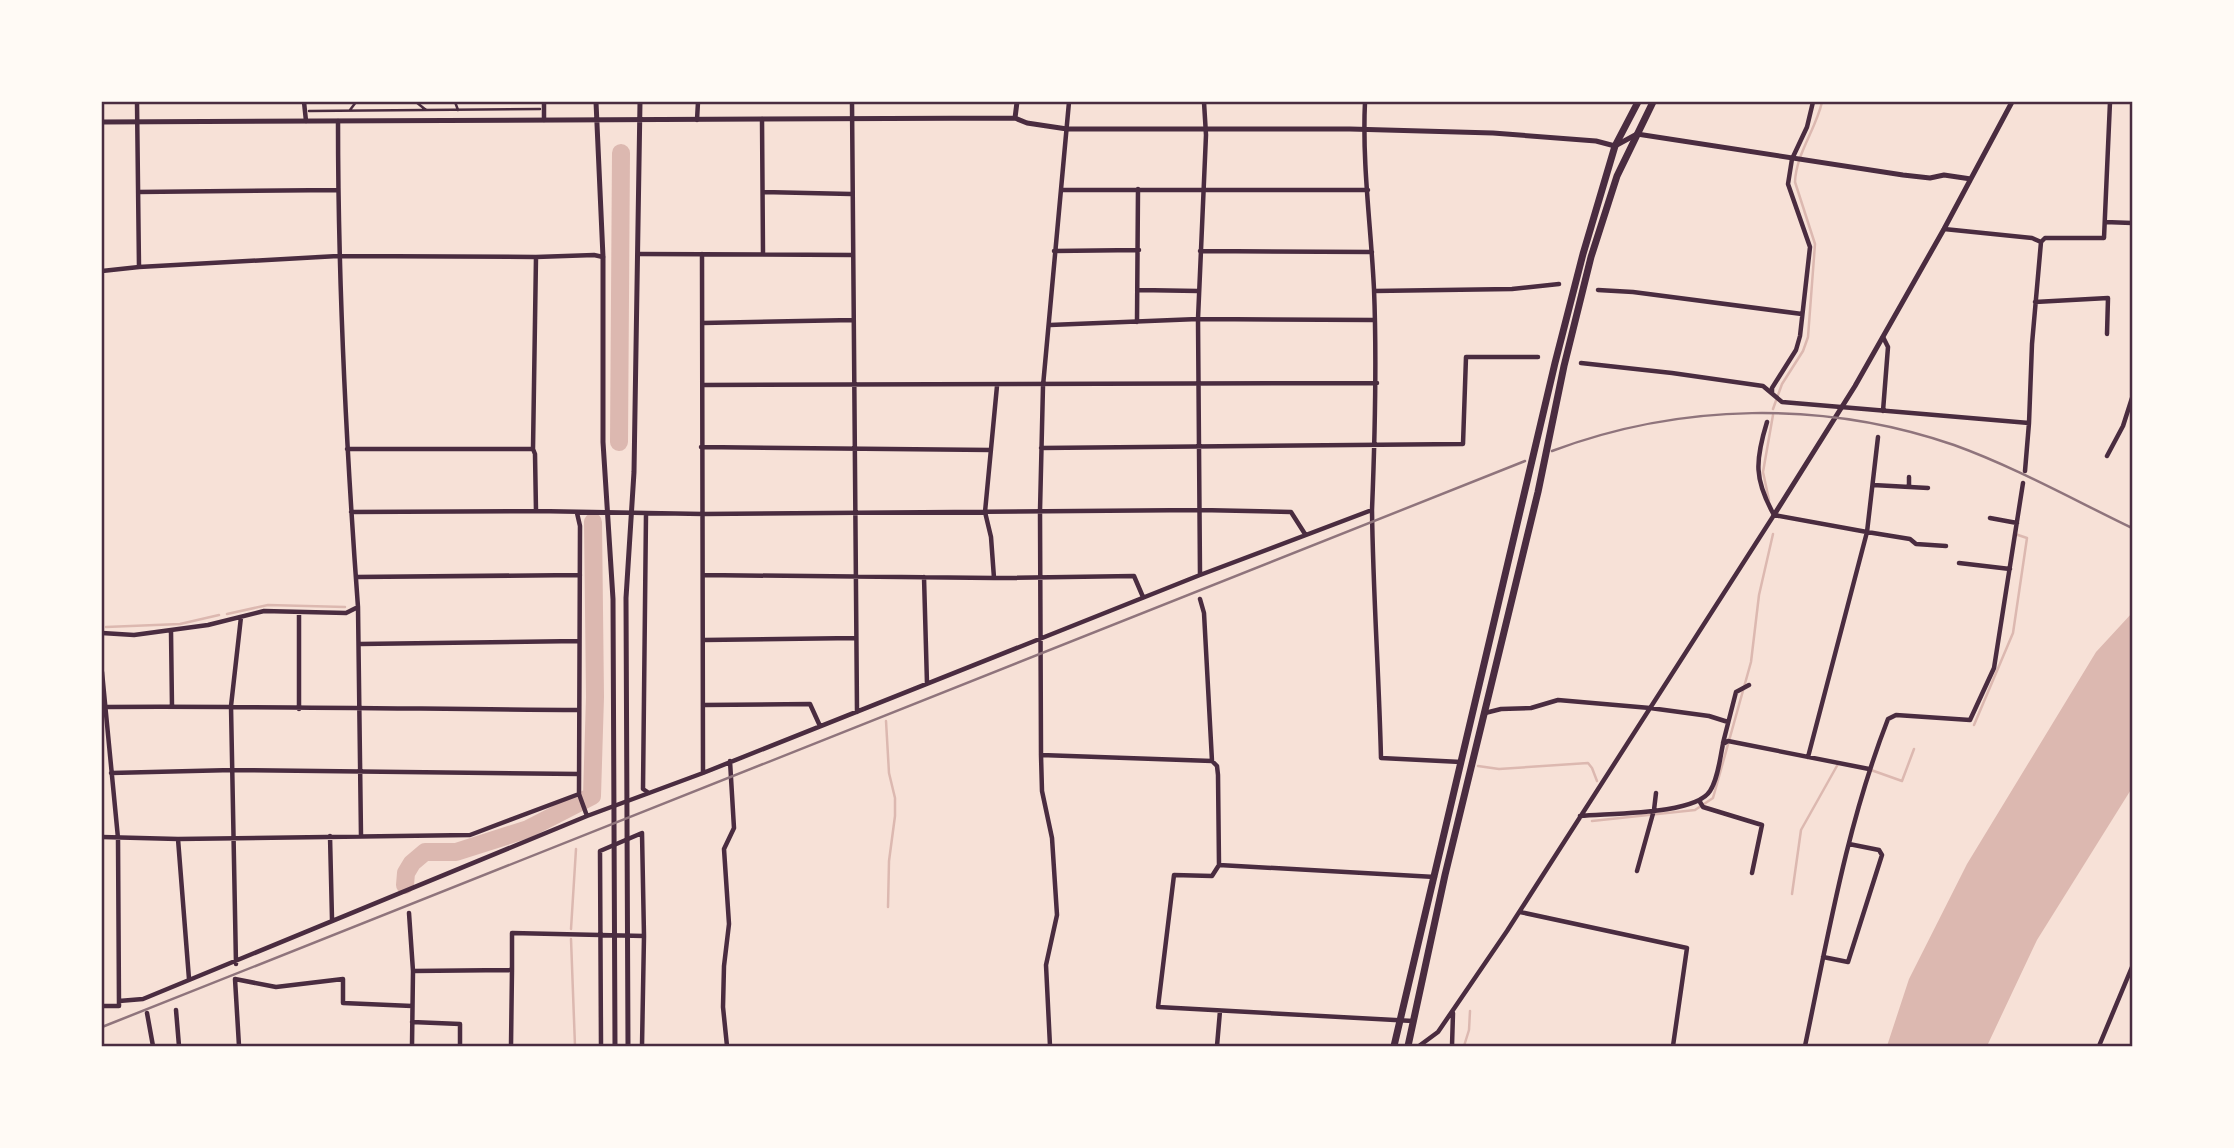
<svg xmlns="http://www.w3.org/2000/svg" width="2234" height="1148" font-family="'Source Sans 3',sans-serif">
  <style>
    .water { fill: #dcb8b0 }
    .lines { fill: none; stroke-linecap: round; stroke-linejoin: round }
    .stream { stroke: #dcb8b0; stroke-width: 2.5 }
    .river { stroke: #dcb8b0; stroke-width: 18 }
    .pedestrian { stroke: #4a2c40; stroke-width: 2.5 }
    .minor { stroke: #4a2c40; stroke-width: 4.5 }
    .tertiary { stroke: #4a2c40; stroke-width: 5 }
    .trunk { stroke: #4a2c40; stroke-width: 7 }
    .rail { stroke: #8f747c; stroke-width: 2.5 }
    .neatline { fill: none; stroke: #4a2c40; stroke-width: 2.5 }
  </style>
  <rect width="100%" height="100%" fill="#f7e1d7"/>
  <path class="water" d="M2132,613v175l-95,152 -50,106h-100l22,-67 58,-115 129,-212z"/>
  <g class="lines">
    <path class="stream" d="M1773,409l9,-25 21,-33 5,-14 7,-93 -20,-62c1,-28 21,-53 27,-80
      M1769,500l-6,-28 10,-57
      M227,614l41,-9 77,2
      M106,627l74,-3 39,-9
      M886,721l3,52 6,25v18l-6,45 -1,46
      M1974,725l39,-92 14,-95 -12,-4
      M1478,766l21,3 89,-6 4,5 5,13
      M1871,770l31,11 12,-32
      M1592,821l103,-11 18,-12 38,-136 8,-67 14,-61
      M1792,894l9,-64 37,-66
      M571,929l5,-80
      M571,939l4,107
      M1464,1046l5,-16 1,-19"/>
    <path class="river" d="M619,442l2,-289
      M405,885l1,-12 6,-10 13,-11h31l72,-23 64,-33 3,-99 -2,-175"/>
    <path class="pedestrian" d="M416,102l10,8
      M455,102l3,8
      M350,110l6,-8
      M309,111l231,-2"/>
    <path class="minor" d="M137,102l2,165
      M304,102l2,19
      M544,102v18
      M852,102l5,610
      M762,119l1,135
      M697,120l1,-18
      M1061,190h307
      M138,192l200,-2
      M763,192l88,2
      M2105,222l27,1
      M1944,229l88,9 9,4 4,-4h59l6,-136
      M1054,251l85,-1
      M1200,251l172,1
      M638,254l214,1
      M702,254l1,519
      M102,271l37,-4 199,-11 198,1 58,-2 9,2
      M1139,290l59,1
      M1598,290l35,2 169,22
      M1374,291l138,-2 47,-5
      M2035,302l73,-4 -1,36
      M1137,322l1,-133
      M703,323l150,-3
      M1050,325l148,-6 176,1
      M1883,337l5,10 -5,64
      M1581,363l91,10 91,13 19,16 247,21 -4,48
      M703,385l674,-2
      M1772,392v-4l24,-38 4,-14 10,-89 -22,-63 4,-25 15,-32 6,-25
      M1767,422c-12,39 -13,57 7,93l93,17 -59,225
      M2029,423l3,-79 9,-102
      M1878,437l-11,95 43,7 6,5 30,2
      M701,447l290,3
      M1041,448l422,-4 3,-87h72
      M347,449h186
      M2107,456l16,-30 9,-28
      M1873,485l55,3
      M1909,486v-9
      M1372,510c1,83 7,165 9,248l80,4
      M536,511l-1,-57 -2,-5 3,-192
      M351,512l185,-1 167,3 497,-4 91,2 14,22
      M577,513l3,13 -1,268 8,22
      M646,514l-3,275 6,4
      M1990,518l27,5
      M1959,563l51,6
      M703,575l291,3 140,-2 9,21
      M1200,575l-2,-256 8,-184 -2,-33
      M356,577l224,-2
      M924,577l3,107
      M994,578l-3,-41 -6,-25 12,-126
      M1200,599l4,14 8,148 5,5 1,9 1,90 216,12
      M358,607l3,229
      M171,631l1,76
      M102,633l32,2 74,-10 56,-14 82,2 12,-6c-12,-162 -20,-324 -20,-486
      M704,640l152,-2
      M360,644l219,-3
      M102,672l16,166 1,168h-17
      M703,705l107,-1 10,22
      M106,707c158,-1 315,2 473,3
      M299,709v-96
      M1485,713l16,-4 30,-1 27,-8 92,8 59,8 19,6
      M1723,743l13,-51 13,-7
      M1041,755l171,6
      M111,773l122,-3 346,4
      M1700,802l3,5 59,18 -10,48
      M1580,816c29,-3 115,-1 130,-25 8,-12 10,-33 13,-47l5,-3 141,28
      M330,836l2,83
      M102,837l76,2 292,-4 109,-41
      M178,839l11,140
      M1219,865l-7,11 -38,-1 -16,132 255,14
      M1637,871l17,-61 2,-17
      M1520,912l167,36 -14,98
      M409,913l4,58 -1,75
      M1823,957l25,5 34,-107 -3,-5 -30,-6
      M236,964l-5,-258 10,-89
      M413,971l99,-1v-37l132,3
      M119,1001l24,-2 444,-183 116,-43 497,-198 172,-65c3,-74 5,-147 2,-221 -3,-62 -12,-125 -9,-187
      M176,1010l3,36
      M147,1013l6,33
      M412,1022l48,2v22
      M239,1046l-4,-67 41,8 67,-8v24l69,3
      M511,1046l1,-76
      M601,1046l-1,-195 42,-18 2,103 -2,110
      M727,1046l-4,-39 1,-41 5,-42 -5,-75 10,-21 -4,-67
      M1050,1046l-4,-81 11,-50 -5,-77 -10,-47 -1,-36 -1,-244 3,-125 26,-284
      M1217,1046l3,-35
      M1419,1046l19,-14 69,-101 267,-416
      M1452,1046l1,-33
      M1805,1046c23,-110 42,-222 83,-327l8,-4 74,5 24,-52 29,-185
      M2099,1046l33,-79"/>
    <path class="tertiary" d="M596,102l7,155v185l10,157 2,447
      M1015,118l2,-16
      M102,122l913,-4 12,5 40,6h283l143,4 103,8 19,5 22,-12 266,41 27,3 14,-3 27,4
      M1774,515l81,-129 89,-157 68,-127
      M628,1046l-2,-448 8,-126 6,-370"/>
    <path class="trunk" d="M1394,1046l161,-683 28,-109 32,-108 23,-44
      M1408,1046l37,-171 93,-383 26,-126 27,-109 26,-81 36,-74"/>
    <path class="rail" d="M1552,451c128,-48 271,-51 402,-6 61,22 120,55 178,83
      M102,1027l1423,-566"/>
  </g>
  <rect width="2234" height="1148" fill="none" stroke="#fffaf5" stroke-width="206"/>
  <rect x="103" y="103" width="2028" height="942" class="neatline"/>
</svg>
